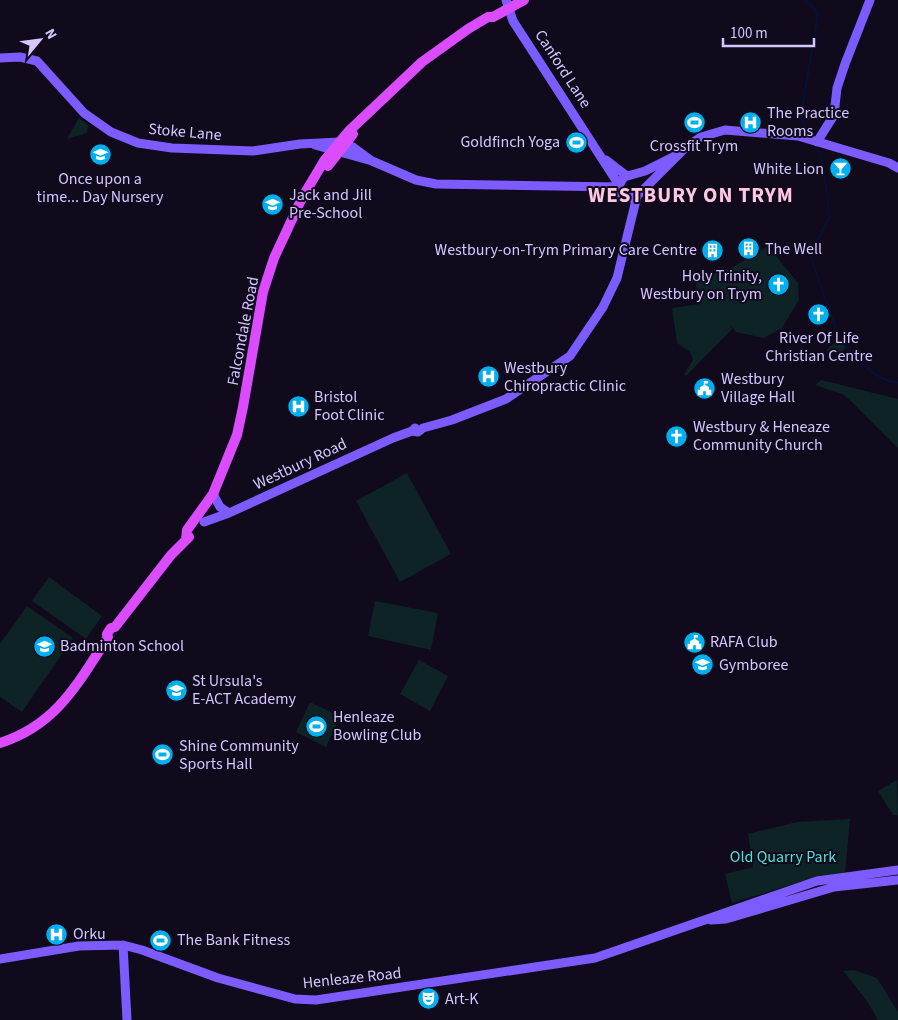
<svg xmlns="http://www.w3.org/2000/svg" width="898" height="1020" font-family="'Source Sans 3',sans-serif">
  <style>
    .green { fill: #0d2326 }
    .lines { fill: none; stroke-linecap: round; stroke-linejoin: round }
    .stream { stroke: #061039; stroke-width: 2 }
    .secondary { stroke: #7c5cff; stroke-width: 9 }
    .primary { stroke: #db4cff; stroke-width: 10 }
    .labels { text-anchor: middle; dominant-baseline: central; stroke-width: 4; stroke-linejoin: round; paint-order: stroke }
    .street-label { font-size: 16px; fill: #d6c5ff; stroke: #100a1c }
    .poi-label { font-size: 16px; fill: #d6c5ff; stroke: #100a1c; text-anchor: start }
    .park-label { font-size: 16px; fill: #4de3d7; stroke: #100a1c }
    .district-label { font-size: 21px; font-weight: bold; letter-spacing: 1px; fill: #ffc7e1; stroke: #100a1c }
  </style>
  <rect width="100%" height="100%" fill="#100a1c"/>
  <path class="green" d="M79,118l9,7 -1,8 -20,6z
    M768,246l30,37 1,17 -17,28 -18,10 -28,-6 -6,-7 2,4 -46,47 -2,-2 9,-14 -3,-8 -13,-9 -5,-35 28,-4 -5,-23 40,-15z
    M838,340l8,8 -8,7 -12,-5z
    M821,380l77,19v49l-46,-46 -10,-8 -27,-9z
    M407,473l44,81 -51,28 -44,-81z
    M49,577l53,39 -16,23 -54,-38z
    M375,601l63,12 -7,37 -63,-14z
    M27,606l46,32 -51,74 -22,-15v-53z
    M419,660l29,16 -18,35 -30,-17z
    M310,702l29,14v3l-13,28 -30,-15z
    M897,780l1,35h-5l-15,-24z
    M850,819l-5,54 -45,9 -68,21 -7,-29 28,-7 -5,-33 49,-12z
    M854,970l23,8 21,34v8h-20l-11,-19 -24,-30z"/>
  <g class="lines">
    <path class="stream" d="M805,0l10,9 3,5 -17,102 6,15
      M812,250l18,-34 -9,-62 -4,-6
      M811,258l24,68
      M844,344c14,16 31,36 54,39"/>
    <path class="secondary" d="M506,0l7,21 106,164
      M0,58l20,-1 17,4 47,52 27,19 27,11 34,5 81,3 47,-7 39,-2 14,5 19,14
      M817,142l17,-27 3,-27 8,-24 25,-64
      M315,145l57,16 44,19 20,4 183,3
      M679,154l-34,17 -21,6 -5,8 1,8 8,5 9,-2 49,-49 15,-10 24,-7 73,6 91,27 9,5
      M606,160l21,16
      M412,431l6,1 5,-4 29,-8 54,-21 64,-43 33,-49 14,-29 20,-82
      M213,494l7,13 9,6
      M204,522l25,-9 164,-75 19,-7 3,-3
      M711,920l15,-1 108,-32 64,-7
      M123,945l4,75
      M0,959l79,-13 44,-1 19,5 76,28 77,21 21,1 279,-42 222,-77 81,-11"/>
    <path class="primary" d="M328,166l25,-32
      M186,540l1,-10 26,-36 24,-59 6,-28 20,-115 11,-34 28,-60 22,-37 25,-30 73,-69 46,-33 20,-12h5l31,-17
      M0,743c57,-18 78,-60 108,-106l-1,-3 4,-6 4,-1 56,-72 18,-18"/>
  </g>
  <defs>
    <symbol id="stadium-disc" viewBox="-11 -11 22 22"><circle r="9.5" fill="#00aff0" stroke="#100a1c"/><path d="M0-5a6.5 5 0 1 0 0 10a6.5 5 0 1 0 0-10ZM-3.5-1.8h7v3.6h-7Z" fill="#fff"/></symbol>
    <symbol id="hospital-disc" viewBox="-11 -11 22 22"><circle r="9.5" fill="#00aff0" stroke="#100a1c"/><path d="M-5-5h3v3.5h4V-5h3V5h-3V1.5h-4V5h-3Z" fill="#fff"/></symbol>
    <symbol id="school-disc" viewBox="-11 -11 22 22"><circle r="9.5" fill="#00aff0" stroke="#100a1c"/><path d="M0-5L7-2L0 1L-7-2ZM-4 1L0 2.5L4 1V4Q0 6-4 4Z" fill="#fff"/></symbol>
    <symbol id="bar-disc" viewBox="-11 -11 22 22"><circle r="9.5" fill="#00aff0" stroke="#100a1c"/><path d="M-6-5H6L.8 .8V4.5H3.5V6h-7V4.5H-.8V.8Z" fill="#fff"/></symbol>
    <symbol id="building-disc" viewBox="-11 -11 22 22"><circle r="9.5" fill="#00aff0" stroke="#100a1c"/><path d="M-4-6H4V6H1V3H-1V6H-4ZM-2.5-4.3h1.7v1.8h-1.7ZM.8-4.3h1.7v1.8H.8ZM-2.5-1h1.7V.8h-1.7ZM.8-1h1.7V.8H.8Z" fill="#fff"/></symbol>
    <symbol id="church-disc" viewBox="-11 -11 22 22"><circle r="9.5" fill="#00aff0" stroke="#100a1c"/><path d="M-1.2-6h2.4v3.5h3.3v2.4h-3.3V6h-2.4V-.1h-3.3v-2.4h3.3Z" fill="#fff"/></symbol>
    <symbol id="civic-disc" viewBox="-11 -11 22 22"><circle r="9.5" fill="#00aff0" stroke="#100a1c"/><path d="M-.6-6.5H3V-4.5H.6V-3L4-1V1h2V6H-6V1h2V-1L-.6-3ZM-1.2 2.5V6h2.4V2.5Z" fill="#fff"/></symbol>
    <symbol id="theatre-disc" viewBox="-11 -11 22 22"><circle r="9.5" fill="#00aff0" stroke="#100a1c"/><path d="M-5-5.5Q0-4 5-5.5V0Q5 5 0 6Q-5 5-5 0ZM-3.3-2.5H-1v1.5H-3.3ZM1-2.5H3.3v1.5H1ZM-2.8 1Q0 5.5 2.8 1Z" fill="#fff"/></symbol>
  </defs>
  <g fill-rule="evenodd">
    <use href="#stadium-disc" x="682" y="110" width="25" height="25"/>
    <use href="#hospital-disc" x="738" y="110" width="25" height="25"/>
    <use href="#stadium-disc" x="564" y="130" width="25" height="25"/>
    <use href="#school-disc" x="88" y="142" width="25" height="25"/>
    <use href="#bar-disc" x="828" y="156" width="25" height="25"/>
    <use href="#school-disc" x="260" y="192" width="25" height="25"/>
    <use href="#building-disc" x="736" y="236" width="25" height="25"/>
    <use href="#building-disc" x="700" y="238" width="25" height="25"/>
    <use href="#church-disc" x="766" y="272" width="25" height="25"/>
    <use href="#church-disc" x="806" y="302" width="25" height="25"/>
    <use href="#hospital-disc" x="476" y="364" width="25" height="25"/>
    <use href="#civic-disc" x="692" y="376" width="25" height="25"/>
    <use href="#hospital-disc" x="286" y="394" width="25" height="25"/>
    <use href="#church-disc" x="664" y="424" width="25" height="25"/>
    <use href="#civic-disc" x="682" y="630" width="25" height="25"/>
    <use href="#school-disc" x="32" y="634" width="25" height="25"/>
    <use href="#school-disc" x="690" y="652" width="25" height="25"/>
    <use href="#school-disc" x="164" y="678" width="25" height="25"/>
    <use href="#stadium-disc" x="304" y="714" width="25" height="25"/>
    <use href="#stadium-disc" x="150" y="742" width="25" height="25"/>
    <use href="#hospital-disc" x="44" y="922" width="25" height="25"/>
    <use href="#stadium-disc" x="148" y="928" width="25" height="25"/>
    <use href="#theatre-disc" x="416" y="986" width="25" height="25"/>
  </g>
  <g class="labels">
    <g class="street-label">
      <text transform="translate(563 69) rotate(57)">Canford Lane</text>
      <text transform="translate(185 132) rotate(5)">Stoke Lane</text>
      <text transform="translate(243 331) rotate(-79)">Falcondale Road</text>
      <text transform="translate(300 464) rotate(-25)">Westbury Road</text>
      <text transform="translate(352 978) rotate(-6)">Henleaze Road</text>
    </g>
    <g class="poi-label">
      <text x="767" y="113">The Practice<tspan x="767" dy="18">Rooms</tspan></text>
      <text x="560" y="142" text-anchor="end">Goldfinch Yoga</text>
      <text x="694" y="146" text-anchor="middle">Crossfit Trym</text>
      <text x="824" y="169" text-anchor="end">White Lion</text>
      <text x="100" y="179" text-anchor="middle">Once upon a<tspan x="100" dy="18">time... Day Nursery</tspan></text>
      <text x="289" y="195">Jack and Jill<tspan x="289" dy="18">Pre-School</tspan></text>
      <text x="765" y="249">The Well</text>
      <text x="697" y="250" text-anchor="end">Westbury-on-Trym Primary Care Centre</text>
      <text x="762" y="276" text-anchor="end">Holy Trinity,<tspan x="762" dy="18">Westbury on Trym</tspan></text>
      <text x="819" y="338" text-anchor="middle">River Of Life<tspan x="819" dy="18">Christian Centre</tspan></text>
      <text x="504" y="368">Westbury<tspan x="504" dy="18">Chiropractic Clinic</tspan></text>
      <text x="721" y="379">Westbury<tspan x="721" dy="18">Village Hall</tspan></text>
      <text x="314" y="397">Bristol<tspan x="314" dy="18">Foot Clinic</tspan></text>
      <text x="693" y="427">Westbury &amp; Heneaze<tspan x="693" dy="18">Community Church</tspan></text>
      <text x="710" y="642">RAFA Club</text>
      <text x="60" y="646">Badminton School</text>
      <text x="719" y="665">Gymboree</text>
      <text x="192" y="681">St Ursula's<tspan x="192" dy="18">E-ACT Academy</tspan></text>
      <text x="333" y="717">Henleaze<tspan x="333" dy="18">Bowling Club</tspan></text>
      <text x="179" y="746">Shine Community<tspan x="179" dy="18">Sports Hall</tspan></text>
      <text x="73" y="934">Orku</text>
      <text x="177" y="940">The Bank Fitness</text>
      <text x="445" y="999">Art-K</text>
    </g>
    <g class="park-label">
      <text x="783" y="857">Old Quarry Park</text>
    </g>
    <g class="district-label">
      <text x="691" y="195">WESTBURY ON TRYM</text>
    </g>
  </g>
  <g transform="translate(40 40) rotate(61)" stroke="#100a1c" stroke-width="4" paint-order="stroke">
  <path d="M0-4L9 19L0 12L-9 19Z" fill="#d6c5ff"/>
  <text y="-8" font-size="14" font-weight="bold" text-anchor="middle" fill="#d6c5ff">N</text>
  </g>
  <path d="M723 38v8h91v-8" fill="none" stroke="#d6c5ff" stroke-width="2.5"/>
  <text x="730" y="38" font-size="15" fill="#d6c5ff" stroke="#100a1c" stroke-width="4" paint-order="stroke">100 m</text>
</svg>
